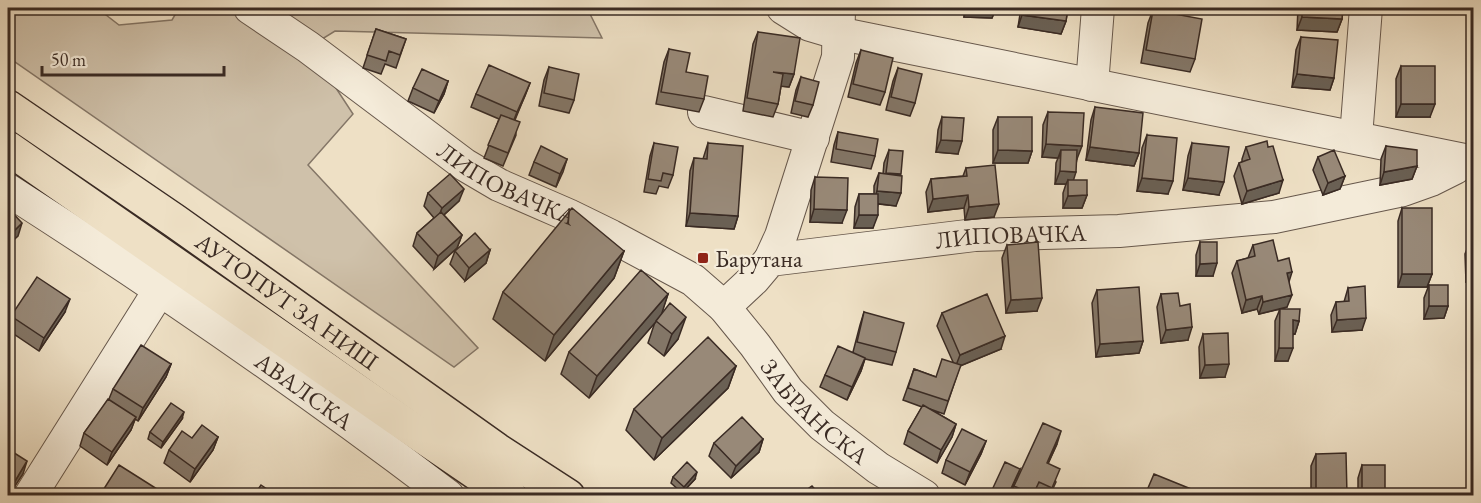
<svg xmlns="http://www.w3.org/2000/svg" width="1481" height="503" font-family="'EB Garamond',serif">
  <style>
    .green { fill: #cfc1aa; stroke: #847667; stroke-width: 1.5 }
    .lines { fill: none; stroke-linecap: round; stroke-linejoin: round }
    .minor-casing { stroke: #67584c; stroke-width: 34 }
    .highway-casing { stroke: #3a2b24; stroke-width: 36 }
    .minor { stroke: #f4ebd9; stroke-width: 32 }
    .highway { stroke: #eee0c5; stroke-width: 33 }
    .wall { fill: #837667; stroke: #3a2b24; stroke-width: 1.5 }
    .shaded-wall { fill: #6a6054; stroke: #3a2b24; stroke-width: 1.5 }
    .building { fill: #988978; stroke: #3a2b24; stroke-width: 1.5 }
    .poi-dot { fill: #8f2418; stroke: #f4ebd9; stroke-width: 2 }
    .labels { text-anchor: middle; dominant-baseline: central; stroke-width: 4.5; stroke-linejoin: round; paint-order: stroke }
    .street-label { font-size: 24px; fill: #3a2b24; stroke: #f4ebd9 }
    .poi-label { font-size: 24px; fill: #3a2b24; stroke: #f4ebd9; text-anchor: start }
  </style>
  <rect width="100%" height="100%" fill="#eee0c5"/>
  <filter id="stains"><feTurbulence type="fractalNoise" baseFrequency=".00333" numOctaves="4"/><feColorMatrix values="0 0 0 0 .2 0 0 0 0 .09 0 0 0 0 .02 0 0 0 .5 -.17"/></filter>
  <radialGradient id="worn" r=".72"><stop offset=".6" stop-color="#630" stop-opacity="0"/><stop offset="1" stop-color="#630" stop-opacity=".3"/></radialGradient>
  <path class="green" d="M8,8h89l22,17 53,-5 7,-12h408l15,30 -267,-7 -26,16 44,67 -45,51 170,183 -24,19 -446,-310z"/>
  <g class="lines">
    <defs>
      <g id="minor">
        <path id="s1" d="M250,8l58,39 157,118 34,20 69,30 43,21 82,44 31,27 31,38 33,46 34,34 56,43 46,28"/>
        <path d="M783,8l27,17 27,8 637,129"/>
        <path d="M1092,85l6,-77"/>
        <path d="M704,112l109,26"/>
        <path d="M1356,137l10,-129"/>
        <path id="s2" d="M8,190c150,96 298,198 440,306"/>
        <path d="M770,260l11,-24 57,-179 1,-49"/>
        <path id="s3" d="M724,307l30,-28 16,-19 205,-25 144,-4 155,-14 129,-27 28,-10 24,-12 10,-8"/>
        <path d="M30,496l129,-205"/>
      </g>
      <g id="highway">
        <path id="s4" d="M8,107l167,114 322,229 71,46"/>
        <path d="M8,148l414,288 88,60"/>
      </g>
    </defs>
    <use href="#minor" class="minor-casing"/>
    <use href="#highway" class="highway-casing"/>
    <use href="#minor" class="minor"/>
    <use href="#highway" class="highway"/>
  </g>
  <path class="wall" d="M964,8h32l-4,10 -28,-1z
    M1021,8h47l-2,13 -5,13 -43,-7z
    M1298,8h45l-1,11 -5,13 -40,-2z
    M1153,10l42,49 -5,13 -49,-9 7,-40z
    M376,29l30,10 -10,29 -11,-4 -4,10 -18,-6z
    M758,32l36,42 -5,13 -8,-1 -3,18 -5,13 -30,-6 10,-67z
    M1301,37l33,41 -4,12 -38,-3 4,-37z
    M669,49l17,23 18,27 -5,13 -43,-8 8,-42z
    M861,50l24,42 -5,13 -32,-8 8,-34z
    M1401,66l29,51h-34v-38z
    M549,67l25,33 -5,13 -30,-7 5,-26z
    M898,68l17,35 -5,13 -24,-6 7,-29z
    M1473,71v18l-5,-3z
    M801,77l12,28 -5,12 -17,-4 5,-23z
    M448,81l-4,13 -10,19 -26,-12 5,-13z
    M530,83l-15,37 1,15 -13,31 -19,-8 15,-39 -28,-12 5,-13z
    M1095,107l44,46 -5,13 -48,-6 5,-40z
    M1048,112l29,47 -4,21 14,15 -5,13h-19v-15l3,-9h-11l1,-21 2,-5 -16,-1 1,-32z
    M942,117l16,37 -22,-2 2,-22z
    M998,117l34,34 -4,12h-35v-33z
    M838,132l37,24 -4,13 -40,-7 3,-17z
    M1147,135l21,59 -31,-3 5,-43z
    M654,143l19,32 -5,13 -9,-2 -3,8 -12,-2 6,-36z
    M708,143l30,73 -4,13 -48,-3 4,-55 4,-13 9,1z
    M1192,143l27,52 -36,-5 5,-34z
    M1386,146l31,20 -5,13 -32,6 1,-26z
    M1246,147h22l11,46 -37,11 -8,-28 5,-13 3,-1v-3z
    M889,150l12,26 -5,30 -18,-2 -5,24h-19l1,-21 4,-13h15v-8l5,-13 4,1 1,-11z
    M1318,157l27,19 -5,13 -17,6 -10,-25z
    M567,159l-11,28 -27,-12 5,-13z
    M966,168l28,49 -29,3 -1,-12 -36,4 -2,-20 5,-13 32,-3z
    M815,177l27,46 -32,-1 1,-32z
    M428,193l31,8 -15,14 18,20 -5,13 -23,21 -21,-23 4,-13 17,-15 -10,-12z
    M1402,208l30,66 -5,13h-29v-66z
    M1200,242l13,34h-17v-21z
    M1470,242l3,40h-7l-1,-28z
    M1007,245l30,66 -31,2 -4,-55z
    M1253,245l25,16 11,21 -2,25 -5,2 17,12 -4,13 -2,-1 -5,28h-13v-40l5,-12 -21,5 -2,-5 -15,4 -10,-40 5,-12 11,-3z
    M490,250l-4,13 -21,18 -15,-17 5,-13z
    M624,251l-10,27 -69,83 -52,-42 10,-27z
    M1429,285l19,21 -4,12 -20,1v-21z
    M1348,288l14,42 -30,2 -1,-17 5,-13h8z
    M1097,290l46,51 -4,12 -43,4 -4,-54z
    M668,294l-7,20 17,25 -14,17 -16,-13 7,-21 -66,76 -28,-24 8,-22z
    M1161,294l19,12 8,34 -27,3 -4,-36z
    M65,312l-26,39 -31,-21v-5l3,-9z
    M864,312l32,40 -4,13 -27,-6 -4,12 -14,29 -27,-13 5,-12 28,-23 7,-27z
    M942,313l59,36 -41,17 -16,48 -14,-5 26,15 -4,13 -15,26 -33,-19 4,-13 14,-24 -19,-7 11,-31 22,8 17,-15 -16,-36z
    M1203,334l22,43 -25,1 -1,-31z
    M171,364l-5,13 -28,44 -3,-2 -4,11 -24,35 -27,-19 4,-13 25,-34 4,-10z
    M736,366l-8,22 -74,72 -28,-30 8,-21z
    M182,419l-21,29 -13,-9 2,-7z
    M218,437l-5,13 -23,32 -26,-19 5,-13 23,-12z
    M763,439l-4,13 -28,26 -22,-22 5,-13z
    M986,441l-5,13 -16,31 -23,-12 4,-13z
    M1057,444l-9,20 8,18 -6,13h-40l4,-9z
    M1316,454l31,41h-36v-29z
    M1362,465l23,30h-27v-17z
    M1020,469l-11,26h-19l2,-5z
    M673,477l22,2 -13,14 -11,-10z"/>
  <path class="shaded-wall" d="M967,8h29l-4,10 -28,-1z
    M1022,15l44,6 -5,13 -43,-7z
    M1302,17l40,2 -5,13 -40,-2z
    M773,72l21,2 -5,13 -21,-2z
    M1297,74l37,4 -4,12 -38,-3z
    M448,81l-4,13 -10,19 5,-12z
    M530,83l-5,13 -13,29 5,-13z
    M1401,104h34l-5,13h-34z
    M941,140l21,1 -4,13 -22,-2z
    M1046,144l36,2 -5,13 -17,-1 1,-8 -3,8 -16,-1z
    M1090,147l49,6 -5,13 -48,-6z
    M998,150l34,1 -4,12h-35z
    M567,159l-4,13 -7,15 4,-13z
    M1417,166l-5,13 -32,6 4,-13z
    M1060,171l16,1 -4,13 -4,-5 -2,4h-11z
    M1345,176l-5,13 -17,6 5,-12z
    M1142,178l31,3 -5,13 -31,-3z
    M1188,178l36,4 -5,13 -36,-5z
    M1283,180l-4,13 -37,11 5,-13z
    M464,189l-5,12 -22,20 5,-13z
    M877,191l24,2 -5,13 -23,-3z
    M968,195l-4,13 -36,4 5,-13z
    M1087,195l-5,13h-19l5,-12z
    M999,204l-5,13 -29,3 4,-13z
    M814,209l33,1 -5,13 -32,-1z
    M690,213l48,3 -4,13 -48,-3z
    M859,215h19l-5,13h-19z
    M22,223l-4,13 -10,9v-8z
    M462,235l-5,13 -23,21 4,-13z
    M490,250l-4,13 -21,18 4,-13z
    M624,251l-10,27 -69,83 9,-26z
    M1217,263l-4,13h-17l4,-12z
    M1471,269h2v13h-7z
    M1292,272l-4,13 -1,-12z
    M1402,274h30l-5,13h-29z
    M13,279l-5,13v1v-8z
    M668,294l-7,22 -72,82 8,-22z
    M1292,295l-5,12 -28,7 4,-12z
    M1262,296l-5,13 -15,4 4,-13z
    M1042,298l-5,13 -31,2 5,-13z
    M70,299l-5,13 -26,39 5,-13z
    M1429,306h19l-4,12 -20,1z
    M686,317l-8,22 -14,17 8,-22z
    M1366,318l-4,12 -30,2 5,-12z
    M1293,320l6,1 -4,13 -6,-1z
    M1192,327l-4,13 -27,3 5,-13z
    M1005,336l-4,13 -46,19 5,-13z
    M1143,341l-4,12 -43,4 4,-13z
    M1279,348h14l-5,13h-13z
    M865,358l-4,13 -14,29 5,-13z
    M171,364l-5,13 -28,44 5,-13z
    M1229,364l-4,13 -25,1 5,-13z
    M736,366l-8,22 -74,72 8,-22z
    M184,412l-2,7 -21,29 2,-6z
    M136,417l-5,13 -24,35 5,-13z
    M956,424l-4,13 -15,26 4,-13z
    M1061,431l-4,13 -15,32 5,-13z
    M218,437l-5,13 -23,32 5,-13z
    M763,439l-4,13 -28,26 5,-12z
    M986,441l-5,13 -16,31 5,-13z
    M27,461l-4,13 -14,21h-1v-2z
    M697,472l-2,7 -13,14 2,-6z"/>
  <path class="building" d="M1024,8h44l-2,13 -44,-6z
    M1302,8h41l-1,11 -40,-2z
    M1153,10l49,9 -7,40 -49,-9z
    M376,29l30,10 -6,16 -11,-4 -3,10 -19,-6z
    M758,32l42,6 -6,36 -21,-2 10,2 -5,30 -31,-6z
    M1301,37l37,3 -4,38 -37,-4z
    M669,49l21,4 -4,19 22,4 -4,23 -43,-7z
    M861,50l32,8 -8,34 -32,-8z
    M489,65l41,18 -13,29 -41,-18z
    M1401,66h34v38h-34z
    M549,67l30,7 -5,26 -30,-7z
    M898,68l24,6 -7,29 -24,-6z
    M422,69l26,12 -9,20 -26,-13z
    M801,77l18,5 -6,23 -18,-4z
    M1095,107l48,6 -4,40 -49,-6z
    M1048,112l36,1 -2,33 -36,-2z
    M501,115l19,7 -12,31 -20,-8z
    M942,117l22,1 -2,23 -21,-1z
    M998,117h34v34l-34,-1z
    M838,132l40,7 -3,17 -39,-7z
    M1147,135l30,3 -4,43 -31,-3z
    M1267,141l1,6 5,-1 10,34 -36,11 -8,-28 11,-4 -4,-12z
    M654,143l24,4 -5,28 -10,-2 -2,8 -13,-2z
    M708,143l35,3 -5,70 -48,-3 4,-55 13,1z
    M1192,143l37,4 -5,35 -36,-4z
    M541,146l26,13 -7,15 -26,-12z
    M1386,146l31,4v16l-33,6z
    M889,150l14,1 -2,23 -15,-1z
    M1061,150h16l-1,22 -16,-1z
    M1334,150l11,26 -17,7 -10,-26z
    M995,165l4,39 -30,3 -1,-12 -35,4 -2,-20 36,-3 -1,-8z
    M879,173l23,3 -1,17 -24,-2z
    M450,174l14,15 -22,19 -14,-15z
    M815,177l33,1 -1,32 -33,-1z
    M1068,180h19v15l-19,1z
    M859,194h19v21h-19z
    M8,208l14,15 -14,14z
    M572,208l52,43 -70,84 -51,-43z
    M1402,208h30v66h-30z
    M441,212l21,23 -24,21 -21,-23z
    M475,233l15,17 -21,18 -14,-17z
    M1273,240l5,21 11,-3 3,14 -5,1 5,22 -29,7 -1,-6 -16,4 -9,-39 18,-5 -2,-11z
    M1473,241v28h-2l-1,-27z
    M1038,242l4,56 -31,2 -4,-55z
    M1200,242h17v21l-17,1z
    M641,270l27,24 -71,82 -28,-24z
    M8,274l5,5 -5,6z
    M37,277l33,22 -26,39 -33,-22z
    M1429,285h19v21h-19z
    M1365,286l1,32 -29,2 -1,-18 13,-1 -1,-13z
    M1139,287l4,54 -43,3 -3,-54z
    M1178,293l2,13 10,-2 2,23 -26,3 -5,-36z
    M987,294l18,42 -45,19 -18,-42z
    M670,303l16,14 -14,17 -16,-13z
    M1280,309h20l-1,12 -6,-1v28h-14z
    M864,312l40,11 -8,29 -39,-10z
    M1228,333l1,31 -24,1 -2,-31z
    M708,337l28,29 -74,72 -28,-29z
    M141,345l30,19 -28,44 -30,-19z
    M838,346l27,12 -13,29 -27,-12z
    M942,359l19,6 -13,36 -40,-13 6,-19 22,8z
    M108,399l28,18 -24,35 -28,-19z
    M171,403l13,9 -21,30 -13,-10z
    M923,405l33,19 -15,26 -33,-19z
    M742,417l21,22 -27,27 -22,-23z
    M1043,423l18,8 -14,32 13,6 -8,19 -13,-6 -6,13 -19,-9z
    M202,425l16,12 -23,32 -26,-19 13,-19 10,7z
    M962,429l24,12 -16,31 -24,-12z
    M8,449l19,12 -19,32z
    M1346,453l1,42h-31v-41z
    M687,462l10,10 -13,15 -11,-10z
    M1005,462l15,7 -12,26h-4l-12,-5z
    M119,465l38,24 -5,6h-52z
    M1362,465h23v30h-23z
    M1154,474l37,15 -3,6h-43z
    M261,485l15,10h-22z
    M812,486l8,9h-21z
    M1212,494l17,1h-17z"/>
  <rect class="poi-dot" x="697" y="252" width="12" height="12" rx="3"/>
  <g class="labels">
    <g class="street-label">
      <text stroke="none"><textPath href="#s1" startOffset="312">ЛИПОВАЧКА</textPath></text>
      <text stroke="none"><textPath href="#s3" startOffset="308">ЛИПОВАЧКА</textPath></text>
      <text stroke="none"><textPath href="#s4" startOffset="340">АУТОПУТ ЗА НИШ</textPath></text>
      <text stroke="none"><textPath href="#s2" startOffset="358">АВАЛСКА</textPath></text>
      <text stroke="none"><textPath href="#s1" startOffset="702">ЗАБРАНСКА</textPath></text>
    </g>
    <g class="poi-label">
      <text x="715" y="258">Барутана</text>
    </g>
  </g>
  <rect width="1481" height="503" fill="none" stroke="#eee0c5" stroke-width="30"/>
  <rect x="9" y="9" width="1463" height="485" fill="none" stroke="#3a2b24" stroke-width="3"/>
  <rect x="15" y="15" width="1451" height="473" fill="none" stroke="#3a2b24" stroke-width="1.5"/>
  <path d="M42 66v9h182v-9" fill="none" stroke="#3a2b24" stroke-width="3"/>
  <text x="51" y="66" font-size="18" fill="#3a2b24" stroke="#f4ebd9" stroke-width="4.5" paint-order="stroke">50 m</text>
  <rect width="100%" height="100%" filter="url(#stains)"/>
  <rect width="100%" height="100%" fill="url(#worn)"/>
</svg>
